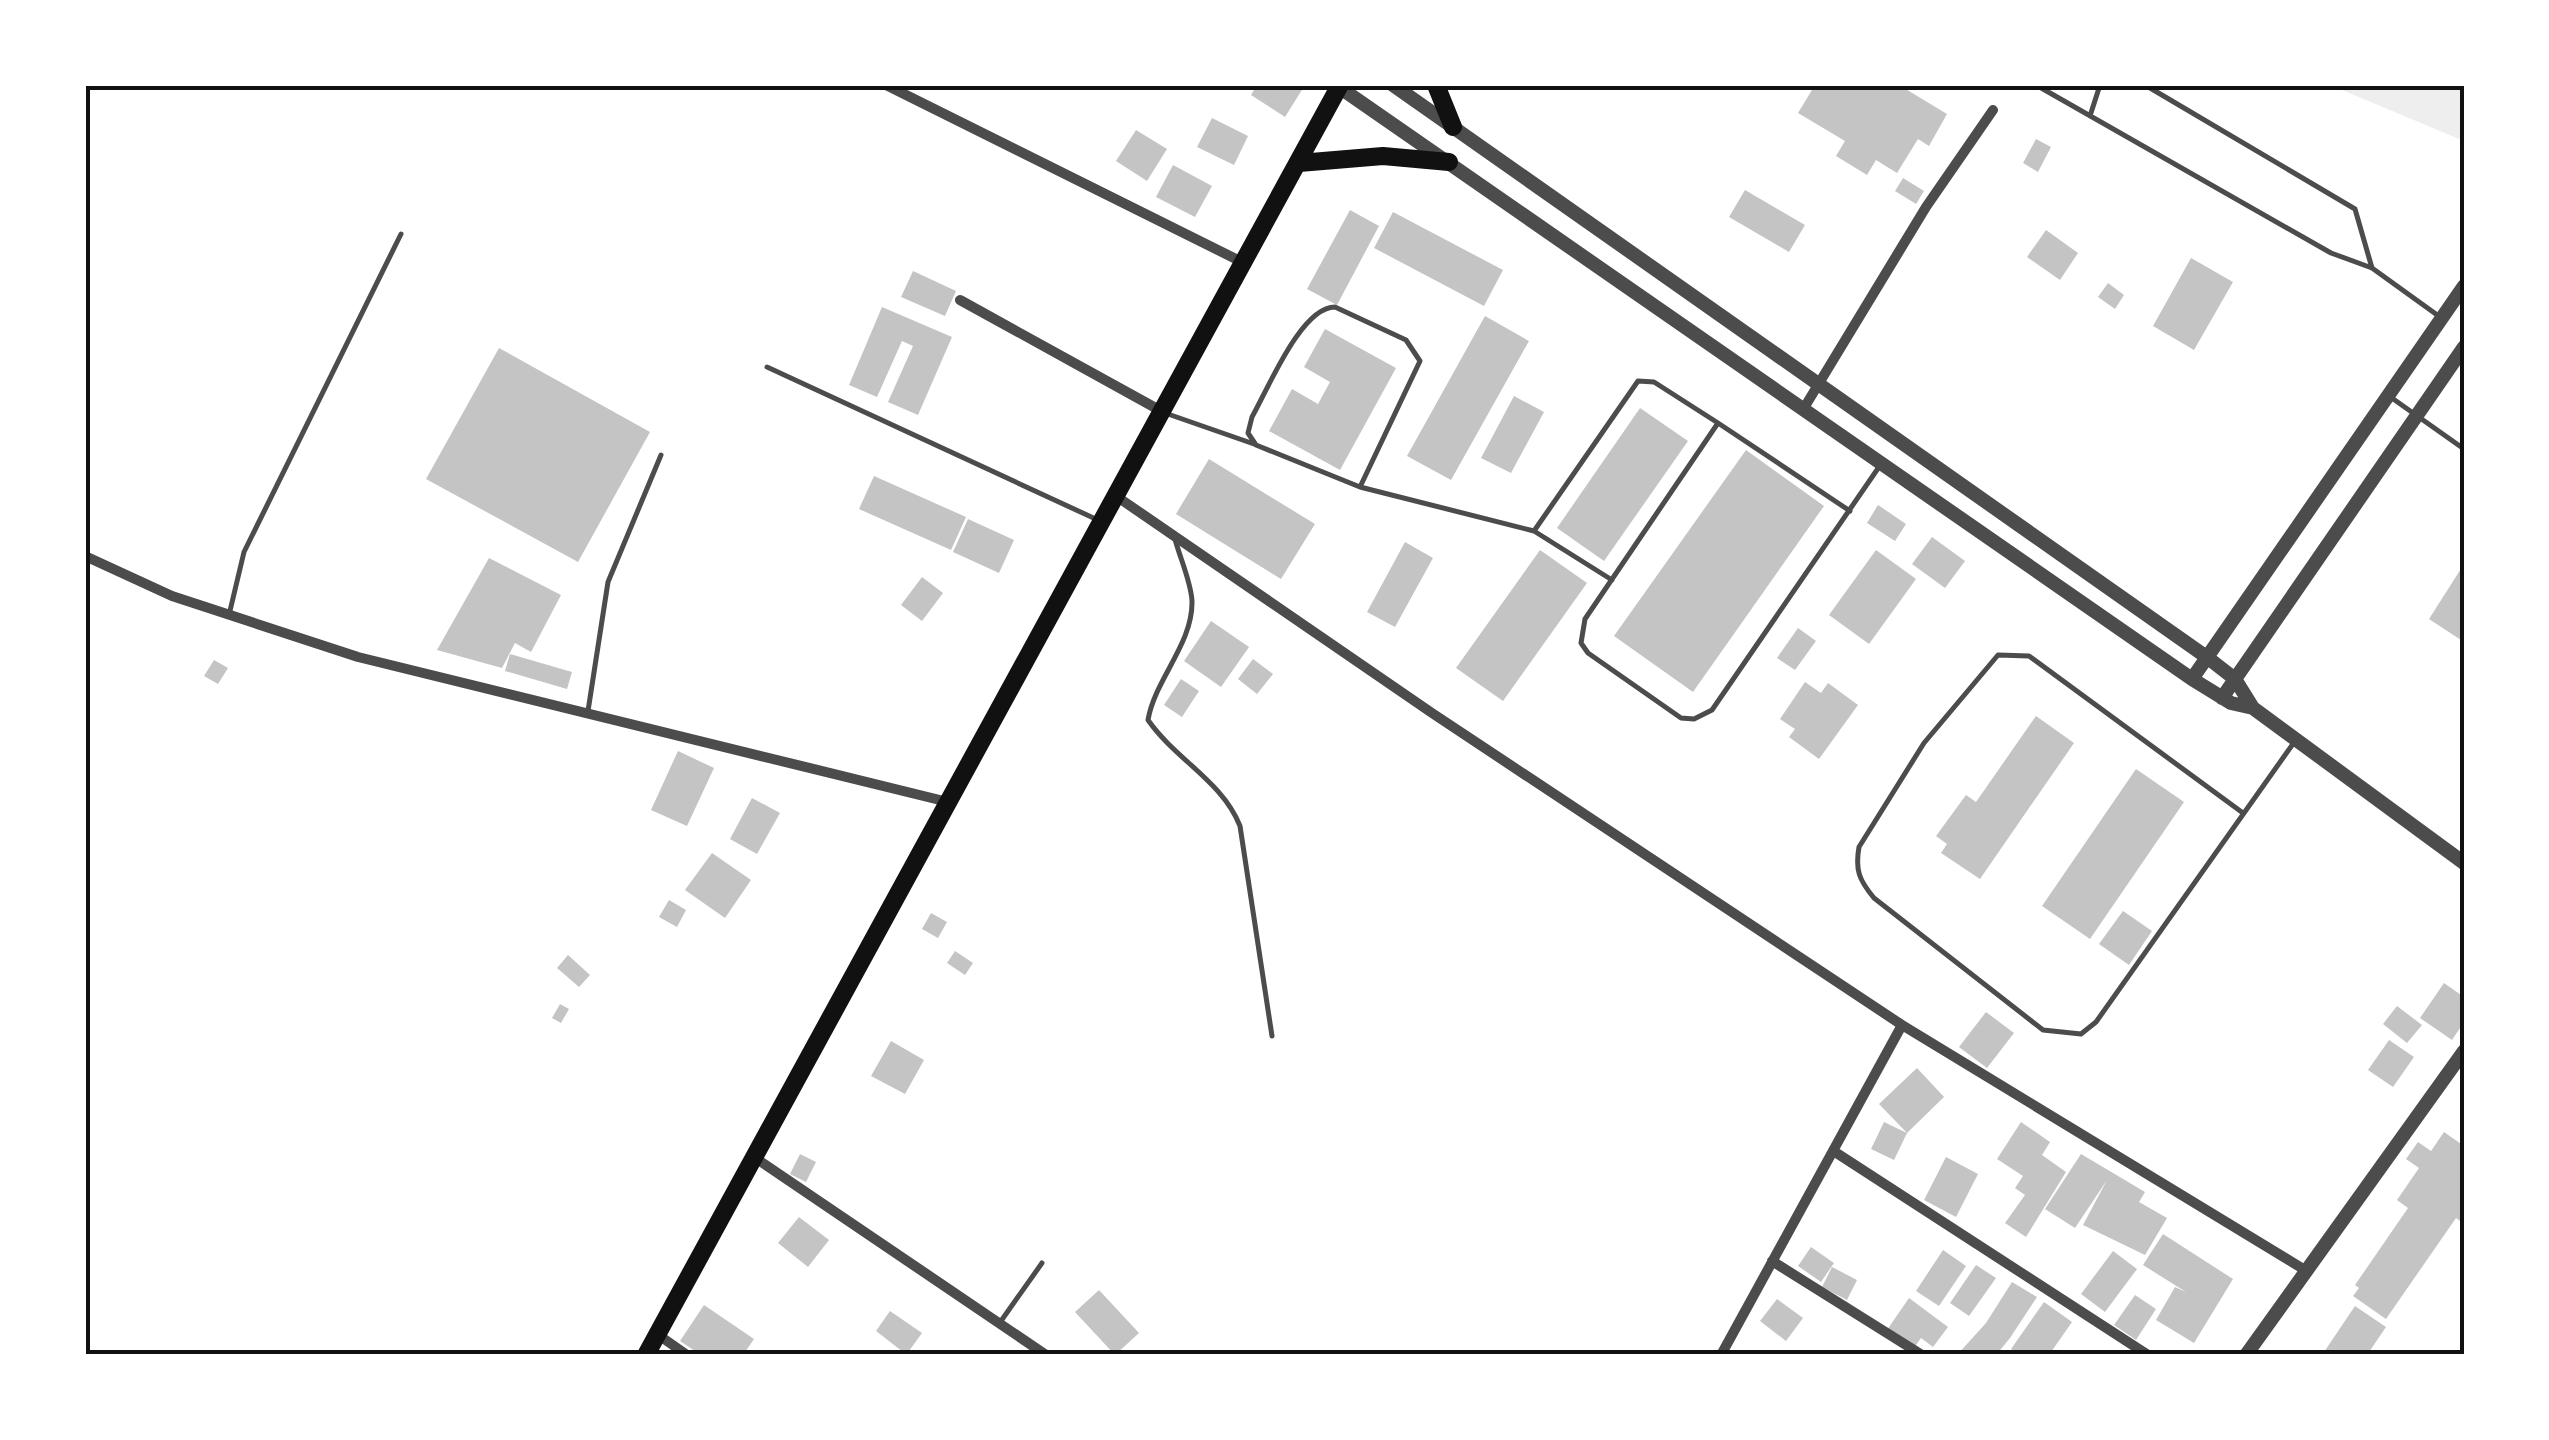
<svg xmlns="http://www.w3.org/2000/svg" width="2549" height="1440" font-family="'Asap Condensed',sans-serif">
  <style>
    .green { fill: #eee }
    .building { fill: #c4c4c4 }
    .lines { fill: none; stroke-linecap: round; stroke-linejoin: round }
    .service { stroke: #4c4c4c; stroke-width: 5 }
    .minor { stroke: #4c4c4c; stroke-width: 10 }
    .tertiary { stroke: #4c4c4c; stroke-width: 14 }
    .primary { stroke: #111; stroke-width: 18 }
    .neatline { fill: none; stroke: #111; stroke-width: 4 }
  </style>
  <rect width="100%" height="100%" fill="#fff"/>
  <path class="green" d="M2330,85h134v56z"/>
  <path class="building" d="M1257,85h48l-20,32 -34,-22z
    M1815,85h84l48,29 -18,32 -11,-7 -21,34 -21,-13 -9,15 -31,-19 9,-15 -47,-28z
    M1212,118l36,18 -14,29 -37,-18z
    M1136,130l31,19 -20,32 -31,-20z
    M2036,139l15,8 -13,25 -15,-9z
    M1173,165l39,21 -17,31 -39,-20z
    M1903,178l21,13 -8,13 -21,-13z
    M1745,190l60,35 -16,27 -60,-35z
    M1350,210l29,16 -42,79 -30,-16z
    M1393,212l110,58 -19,36 -110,-58z
    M2046,230l32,23 -18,27 -33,-23z
    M2191,258l42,24 -39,68 -41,-24z
    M913,271l43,20 -11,25 -44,-19z
    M2108,283l16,12 -9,14 -17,-12z
    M882,307l70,30 -34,78 -30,-13 25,-56 -11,-5 -25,56 -28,-12z
    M1485,316l44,25 -78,139 -44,-24z
    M1325,329l71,39 -56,102 -71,-39 23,-42 26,15 12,-22 -26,-15z
    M499,348l151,84 -72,130 -152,-83z
    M1514,396l30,16 -33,61 -30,-15z
    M1640,408l48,33 -84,120 -47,-33z
    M1746,450l78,56 -131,186 -79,-56z
    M1209,459l106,65 -34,55 -105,-65z
    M874,476l92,41 -15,33 -92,-41z
    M1878,505l28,19 -11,17 -28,-18z
    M968,519l46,21 -15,33 -46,-21z
    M1932,537l33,24 -20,27 -33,-24z
    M1405,542l28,16 -38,69 -28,-15z
    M1540,550l47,33 -84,118 -47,-33z
    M1876,550l40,29 -47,65 -40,-29z
    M489,558l72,37 -30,57 -16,-9 -13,25 -65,-18z
    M2464,564v78l-35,-23z
    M922,577l21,16 -21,28 -21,-16z
    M1211,621l38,26 -28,40 -37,-26z
    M1798,628l18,13 -21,29 -18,-12z
    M510,654l62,18 -5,17 -62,-18z
    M1253,659l20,15 -16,20 -19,-15z
    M214,660l14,8 -10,16 -14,-8z
    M1181,679l18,12 -17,26 -18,-12z
    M1805,682l16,11 7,-10 30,22 -39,54 -30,-22 6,-8 -15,-10z
    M2036,716l38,27 -94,136 -39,-26 6,-9 -11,-8 30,-41 10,7z
    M678,751l36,17 -27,58 -36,-16z
    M2136,769l48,33 -94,137 -48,-33z
    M752,798l28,15 -23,41 -27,-15z
    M712,853l39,27 -26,38 -40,-28z
    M669,900l17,10 -9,17 -18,-10z
    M2123,911l29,20 -23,34 -30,-21z
    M931,913l16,9 -9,16 -16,-9z
    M955,951l18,12 -8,12 -18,-12z
    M568,955l22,20 -11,12 -22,-19z
    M2444,983l20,14v25l-12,18 -32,-22z
    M560,1004l9,5 -8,14 -9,-5z
    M2397,1006l25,19 -15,18 -24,-19z
    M1986,1012l28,21 -27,35 -28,-21z
    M2389,1040l25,17 -21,30 -25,-17z
    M891,1041l33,19 -19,34 -34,-18z
    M1917,1068l27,29 -37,36 -28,-29z
    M1884,1122l23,11 -13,27 -23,-11z
    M2021,1122l29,20 -8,13 24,17 -40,65 -21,-14 20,-28 -10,-7 8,-12 -26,-17z
    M2444,1132l20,14v78l-8,-6 -70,101 -33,-23 6,-8 -4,-3 53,-77 -11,-8 22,-32 -13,-9 12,-17 13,9z
    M800,1154l16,8 -10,20 -16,-8z
    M2081,1154l64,38 -6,10 28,16 -22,37 -62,-30 24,-45 -32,48 -30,-19z
    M1946,1157l32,17 -22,43 -32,-17z
    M799,1217l30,23 -21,27 -30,-24z
    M2163,1234l70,45 -39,64 -38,-23 19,-33 11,5 -43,-27z
    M1811,1247l23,16 -13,19 -23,-16z
    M1943,1250l23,16 -27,40 -23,-15z
    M2113,1251l24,18 -32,43 -24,-18z
    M1976,1265l20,13 -27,38 -19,-13z
    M1832,1267l25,13 -10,20 -25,-13z
    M2012,1282l25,15 -27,41 -14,17h-39l29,-32z
    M1099,1290l40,43 -24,22 -40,-43z
    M2135,1295l21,14 -20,31 -22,-15z
    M1909,1298l39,29 -15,20 -12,-9 -7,10 -27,-18z
    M1777,1299l26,19 -17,23 -26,-20z
    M2044,1302l28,20 -23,33h-29l-9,-6z
    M704,1305l50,34 -11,16h-42l-21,-14z
    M2355,1306l31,21 -19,28h-45z
    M890,1311l32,22 -13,18 10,4h-12l-31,-24z"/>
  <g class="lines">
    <path class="service" d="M2036,85l295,168 41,15 68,49
      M2145,85l210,124 17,59
      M2090,116l10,-31
      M767,367l333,154
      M2389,396l75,53
      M1165,413l89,31
      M1360,487l60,-126 -14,-21 -71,-33c-34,0 -67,82 -83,110l-4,16 8,12 104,42 174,44 78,49
      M1850,511l-132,-88 -133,196 -4,24 7,10 93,65 13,1 18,-9 169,-246
      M1534,531l104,-150 16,1 64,41
      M1175,539c5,19 16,43 17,62 1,43 -37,78 -44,119 28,40 74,61 92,106l32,210
      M229,615l15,-63 157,-318
      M588,711l20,-129 53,-127
      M2243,813l-214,-157 -31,-1 -74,88 -65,104c-4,23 0,33 15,51l169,132 38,4 15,-12 199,-281
      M1001,1321l41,-58"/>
    <path class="minor" d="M886,85l358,178
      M960,300l203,112
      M1804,408l122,-201 67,-97
      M1116,496l316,217 470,312 403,245
      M85,556l87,40 186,61 590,145
      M1835,1152l313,203
      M754,1157l292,198
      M1772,1261l150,94
      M657,1334l30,21
      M1721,1355l181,-330"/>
    <path class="tertiary" d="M1393,85l815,573 27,21 18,29 211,155
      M1339,87l853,592 39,24 22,5
      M2192,679l272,-393
      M2222,698l242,-351
      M2246,1355l218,-304"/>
    <path class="primary" d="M1436,85l17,42
      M1299,163l84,-7 66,6
      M646,1355l694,-1270"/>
  </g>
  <rect width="2549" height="1440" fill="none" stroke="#ffffff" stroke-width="175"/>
  <rect x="88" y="88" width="2374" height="1264" class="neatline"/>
</svg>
